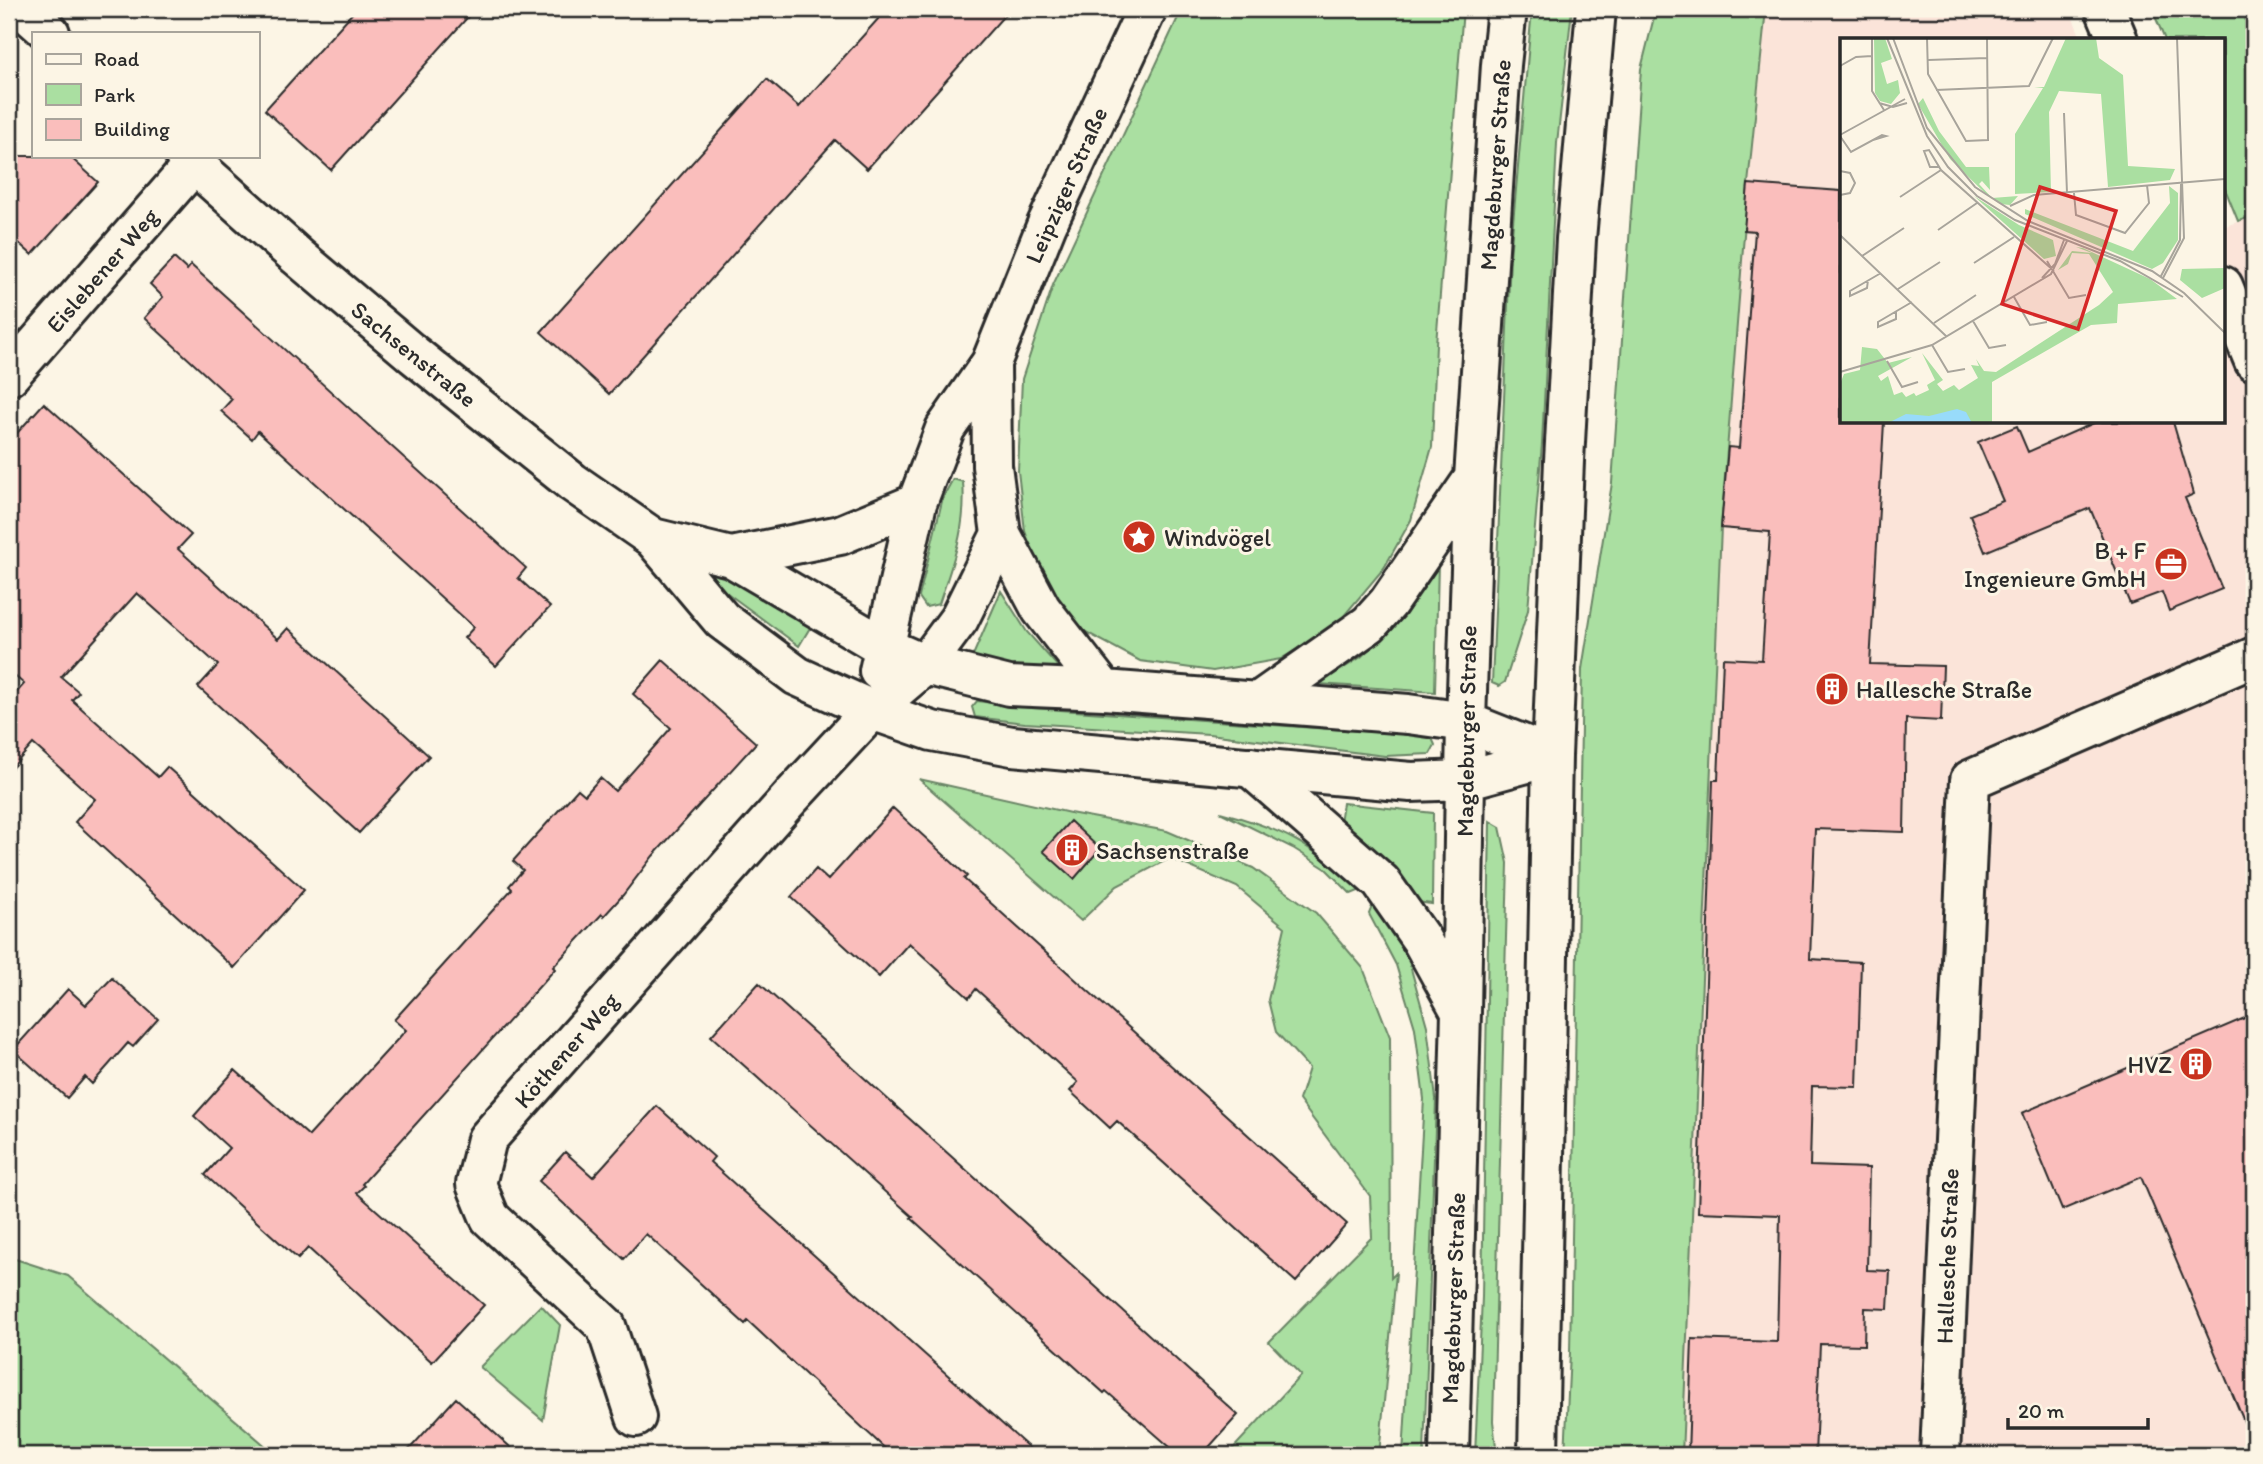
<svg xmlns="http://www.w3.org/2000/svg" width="2263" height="1464" font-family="Itim,sans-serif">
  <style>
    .built { fill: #fbe4d9 }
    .green { fill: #aadfa1; stroke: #6a8566; stroke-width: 2 }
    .building { fill: #fabebc; stroke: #2b2b2b; stroke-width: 2 }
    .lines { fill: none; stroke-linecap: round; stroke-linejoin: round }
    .street-casing { stroke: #2b2b2b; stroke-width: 44 }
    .secondary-casing { stroke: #2b2b2b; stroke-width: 44 }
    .street { stroke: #fcf5e5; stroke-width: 38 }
    .secondary { stroke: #fcf5e5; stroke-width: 38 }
    .labels { text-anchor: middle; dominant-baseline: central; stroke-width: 6; stroke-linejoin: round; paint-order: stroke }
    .street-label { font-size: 24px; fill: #2b2b2b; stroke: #fcf5e5 }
    .poi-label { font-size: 24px; fill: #2b2b2b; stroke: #fcf5e5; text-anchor: start }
    .inset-road { fill: none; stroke: #a8a49b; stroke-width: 2 }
    .view { fill: #d62828; fill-opacity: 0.15; stroke: #d62828; stroke-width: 3.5 }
    .inset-edge { fill: none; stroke: #2b2b2b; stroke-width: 3.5 }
  </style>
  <rect width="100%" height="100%" fill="#fcf5e5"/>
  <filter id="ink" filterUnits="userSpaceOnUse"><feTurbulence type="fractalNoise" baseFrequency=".0143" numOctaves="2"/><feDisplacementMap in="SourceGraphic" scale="14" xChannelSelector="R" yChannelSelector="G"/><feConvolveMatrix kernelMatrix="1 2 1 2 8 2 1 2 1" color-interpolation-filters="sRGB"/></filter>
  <g filter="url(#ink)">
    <path class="built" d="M1766,9h303l13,31h-241v382h382v-195l31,-11v1239h-572l39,-928 27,-343z"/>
    <path class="green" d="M1182,9h281l-27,335 -4,103 -21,73 -27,48 -46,55 -57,36 -68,12 -73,-10 -56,-30 -40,-47 -19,-53 -7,-60 4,-92 31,-94z
      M1532,9h40l-15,134 -15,301 -14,166 -23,72 -6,4 -7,-3 18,-426z
      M1656,9h110l-18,175 -27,343 -39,928h-117l5,-102 12,-684 30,-186 29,-414z
      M2152,9h102v207l-16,5 -15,-37v-144h-58z
      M953,479l10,3c4,46 -10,79 -24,122l-13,3 -7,-10 24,-100z
      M689,555l122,71 -12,20 -114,-84z
      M1438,562l-3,130 -116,-8 42,-27 45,-43z
      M1001,591l26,41 33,37h-43l-46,-9z
      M977,701l55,7 399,28 4,9 -5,9 -45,2 -176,-22 -184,-11 -50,-6 -3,-10z
      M919,779l151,34 97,18 86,37 63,45 47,55 27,69 1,241 5,-5 -17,182h-152l74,-80 -32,-33 103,-105 -2,-41 -71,-96 10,-32 -33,-36 -8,-32 17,-73 -48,-40 -67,-29 -53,28 -36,35z
      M1343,803l90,10 -1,91 -15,-2 -36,-46 -41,-34z
      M1220,812c63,17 93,33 141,78l-10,4 -25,-25 -33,-21z
      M1490,821l10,6 8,36 -15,558 4,34h-22l7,-158z
      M1373,904l35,54 19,68 9,73 -12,356h-21l21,-356 -9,-71 -19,-63 -27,-51z
      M9,1257l59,19 208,179h-267z
      M541,1305l19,20 -17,95 -63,-53z"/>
    <path class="building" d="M356,9h119l-144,161 -66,-60z
      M887,9h123l-143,160 -32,-29 -226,254 -68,-62 226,-253 32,28z
      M9,156h60l29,26 -66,73 -23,-21z
      M1748,184l93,7v231h43l-14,242 73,2 -2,55 -35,-2 -2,113 -89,-3 -5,130 51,3 -4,125 -45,-1 -2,80 59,2 -2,102 23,1 -2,38 -23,-1 -1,37 -44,-1 -5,111h-127l4,-116 85,3 3,-127 -82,-3 15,-432h5l5,-122 39,2 8,-128 -49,-4 7,-81 11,1 16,-217 -11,-1z
      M174,258l13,12 4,-5 335,303 -8,10 32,29 -54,59 -32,-28 10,-11 -216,-196 -6,8 -31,-28 11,-12 -88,-81 19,-21 -13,-13z
      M44,403l147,132 -13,14 100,90 10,-11 141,128 -70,77 -161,-146 20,-22 -81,-72 -76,84 18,15 -7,8 86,77 9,-10 137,123 -70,78 -159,-146 20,-23 -62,-55 -24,27v-70l15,-17 -15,-13v-229z
      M2096,422h77l21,72 -9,4 37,91 -53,22 -7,-19 -32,12 -40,-96 -105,44 -15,-37 33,-14 -25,-59 39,-16 11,26z
      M663,660l93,83 -103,113 -30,39 -19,21 -2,-2 -49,53 2,2 -193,215 2,2 -7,7 127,112 -52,57 -124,-114 -10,11 -93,-84 24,-27 -35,-32 41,-46 74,66 97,-106 -12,-10 118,-131 -3,-3 14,-16 -10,-9 65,-72 7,6 15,-17 15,13 56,-63 -38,-34z
      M893,808l74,68 -3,3 383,345 -51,58 -179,-161 -7,7 -40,-37 8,-9 -102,-93 -7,9 -60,-55 -30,34 -88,-80 25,-28 12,11z
      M1070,821l30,28 -26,30 -31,-28z
      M112,978l46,41 -25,28 -5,-4 -36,41 -7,-7 -18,21 -54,-48 55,-61 18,16z
      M759,983l479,432 -36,40h-23l-73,-64 -2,2 -193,-175 2,-1 -202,-181z
      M2254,1014v431l-113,-268 -79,33 -40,-97z
      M657,1106l57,51 -4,5 327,293h-145l-144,-134 -3,3 -99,-90 -22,25 -85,-78 26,-29 28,25z
      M456,1398l63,57h-115z"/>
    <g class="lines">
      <defs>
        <path id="street" d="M23,9l27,24
          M2105,9l13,31
          M185,156l112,100 117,99 158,127 81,56 69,82 75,56 75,34 60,21 80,15 399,36 54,-2
          M2223,286l31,75
          M991,363l1,103 9,68 40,75 63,81
          M9,376l185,-212
          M653,538l78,19 153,90 41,18 84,21 95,4 154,12 150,12 58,8
          M731,557l109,-22 77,-32
          M879,671l38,-168 28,-74 46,-66 56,-139 100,-215
          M636,1417l-30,-91 -116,-108 -14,-34 11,-45 304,-342 81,-87 53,-45 34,-46 42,-85
          M1940,1455l30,-675 284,-123"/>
        <path id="secondary" d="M1258,702l111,-78 19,-21 86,-125
          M1466,722l86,34
          M1250,767l131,115 40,57 38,69
          M1465,780l87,-24
          M1449,1455l12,-443 5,-290 8,-244 27,-413 6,-56
          M1538,1455l14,-699 12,-295 12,-222 20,-230"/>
      </defs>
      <use href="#street" class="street-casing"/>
      <use href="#secondary" class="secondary-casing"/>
      <use href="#street" class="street"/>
      <use href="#secondary" class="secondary"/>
    </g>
  </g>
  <defs>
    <symbol id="sight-disc" viewBox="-11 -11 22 22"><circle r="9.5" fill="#c8321e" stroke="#fcf5e5"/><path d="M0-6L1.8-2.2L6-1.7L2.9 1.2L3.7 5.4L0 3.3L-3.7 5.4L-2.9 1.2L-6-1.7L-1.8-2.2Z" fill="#fff"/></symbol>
    <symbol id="office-disc" viewBox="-11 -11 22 22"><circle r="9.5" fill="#c8321e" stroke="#fcf5e5"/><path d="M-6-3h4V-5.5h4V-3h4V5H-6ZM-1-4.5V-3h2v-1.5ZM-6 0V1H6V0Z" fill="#fff"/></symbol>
    <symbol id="building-disc" viewBox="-11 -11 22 22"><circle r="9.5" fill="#c8321e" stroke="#fcf5e5"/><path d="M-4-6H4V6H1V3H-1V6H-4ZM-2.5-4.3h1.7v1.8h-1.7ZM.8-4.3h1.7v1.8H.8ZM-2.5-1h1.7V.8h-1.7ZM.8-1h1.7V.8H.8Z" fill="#fff"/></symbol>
  </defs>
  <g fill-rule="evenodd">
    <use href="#sight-disc" x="1120" y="518" width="38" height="38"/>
    <use href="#office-disc" x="2152" y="545" width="38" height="38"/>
    <use href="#building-disc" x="1813" y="670" width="38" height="38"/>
    <use href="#building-disc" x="1053" y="831" width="38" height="38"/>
    <use href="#building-disc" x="2177" y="1045" width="38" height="38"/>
  </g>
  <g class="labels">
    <g class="street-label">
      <text transform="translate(1495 165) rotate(-86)">Magdeburger Straße</text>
      <text transform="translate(1066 185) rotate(-66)">Leipziger Straße</text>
      <text transform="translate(102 270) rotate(-49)">Eislebener Weg</text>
      <text transform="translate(414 354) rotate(39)">Sachsenstraße</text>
      <text transform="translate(1466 731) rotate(-89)">Magdeburger Straße</text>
      <text transform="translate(566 1050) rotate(-49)">Köthener Weg</text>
      <text transform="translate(1947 1256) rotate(-88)">Hallesche Straße</text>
      <text transform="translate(1453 1298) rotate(-88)">Magdeburger Straße</text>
    </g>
    <g class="poi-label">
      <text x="1164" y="537">Windvögel</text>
      <text x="2146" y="550" text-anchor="end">B + F<tspan x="2146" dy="28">Ingenieure GmbH</tspan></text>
      <text x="1856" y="689">Hallesche Straße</text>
      <text x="1096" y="850">Sachsenstraße</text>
      <text x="2172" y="1064" text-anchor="end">HVZ</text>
    </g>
  </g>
  <g transform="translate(1840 38)">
    <rect width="385" height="385" fill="#fcf5e5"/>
    <path d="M34,0h11l7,21 -11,4 6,21 11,-4 2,13 -9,11 -11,-3 -5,-8zM226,0h30l3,20 24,17 5,91 47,3 -5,11 -62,7 -7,-93 -42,-3 -10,21 2,80 -36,2v-60l28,-46 -9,-1h10zM83,60l16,33 27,36h23l1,23 -8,-9 -3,3 13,14 26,-2 -8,9 -10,-1 -13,-9 -37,-36 -32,-55zM329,148l9,7v47l-15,23 -11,6 -127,-55v-5l108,42 37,-48zM134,158l45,29 34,15 3,16 -12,3zM236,209l7,1 67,31 27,20 -59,5 -1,19 -26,2 -99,57v41h-152v-39l4,-10 16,-4 2,-23 15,2 11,14 24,-6 -34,19 3,5 7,-5 6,19 8,-3 4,5 8,-4 2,3 13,-6 -2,-5 8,-5 -13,-27 21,27 -6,4 6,7 11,-6 5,5 19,-12 -7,-13 8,1 -3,-7 8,12 12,1 103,-67 14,-13 -24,-38 -17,-1 -4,11 -10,6 14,-19 20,2zM385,230v20l-23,10 -22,-18 2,-11z" fill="#aadfa1"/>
    <path d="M117,371l9,3 6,11h-84l18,-9 23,2z" fill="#98dbfa"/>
    <path class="inset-road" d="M32,0v53l12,19M47,0l40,98 21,31 29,29 38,24 105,41 63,36M53,0l34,90 48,59 53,34 124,50 32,22 41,40M87,0l1,36 38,67 22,-1 -1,-102M88,22l59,-2M0,28l16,-9 16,-1M96,52l93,-4 24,-48M39,65l14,4 14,-4M224,75l3,80M0,97l65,-36M0,98l11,16 31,-17 4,1 -13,4M99,129h-9l-6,-16 5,-1 12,20 113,101M0,133l10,2 5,10 -5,10 -10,2M234,155l2,22 49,18 24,-30 -2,-18M60,159l41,-27M170,168l24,-11 191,-16M98,192l39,-27M0,197l106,101M22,218l42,-28M207,223l22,37 17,-3M134,225l40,-26M321,238l19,-36 1,-56M202,240l13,-14 9,-24M323,240l21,-40 -7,-200M28,242l-1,8 -17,8v-5l31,-18M58,251l42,-27M174,259l16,28 17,-3M56,274v7l-18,8v-5l34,-20M133,283l16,27 17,-3M94,285l42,-28M92,307l16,27 17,-3M47,323l15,26 16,-5M0,334l92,-27 119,-71 16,-33"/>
    <path class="view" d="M200,149l76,24 -38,118 -76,-25z"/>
    <rect width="385" height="385" class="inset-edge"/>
  </g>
  <rect width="2263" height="1464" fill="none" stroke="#fcf5e5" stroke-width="35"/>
  <rect x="18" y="18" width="2228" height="1429" fill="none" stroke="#2b2b2b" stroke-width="2.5" filter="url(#ink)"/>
  <rect x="32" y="32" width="228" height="126" fill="#fcf5e5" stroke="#a8a49b" stroke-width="2"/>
  <rect x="46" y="54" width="35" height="10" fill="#fcf5e5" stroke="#a8a49b" stroke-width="2"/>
  <text x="94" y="66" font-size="21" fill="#2b2b2b">Road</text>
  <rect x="46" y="84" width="35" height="21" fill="#aadfa1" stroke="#a8a49b" stroke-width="2"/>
  <text x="94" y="102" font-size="21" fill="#2b2b2b">Park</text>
  <rect x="46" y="119" width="35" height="21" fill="#fabebc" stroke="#a8a49b" stroke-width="2"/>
  <text x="94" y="136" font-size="21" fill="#2b2b2b">Building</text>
  <path d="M2008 1418v10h140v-10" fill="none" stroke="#2b2b2b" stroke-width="3.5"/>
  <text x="2018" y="1418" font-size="21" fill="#2b2b2b" stroke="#fcf5e5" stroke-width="5" paint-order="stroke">20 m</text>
</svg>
